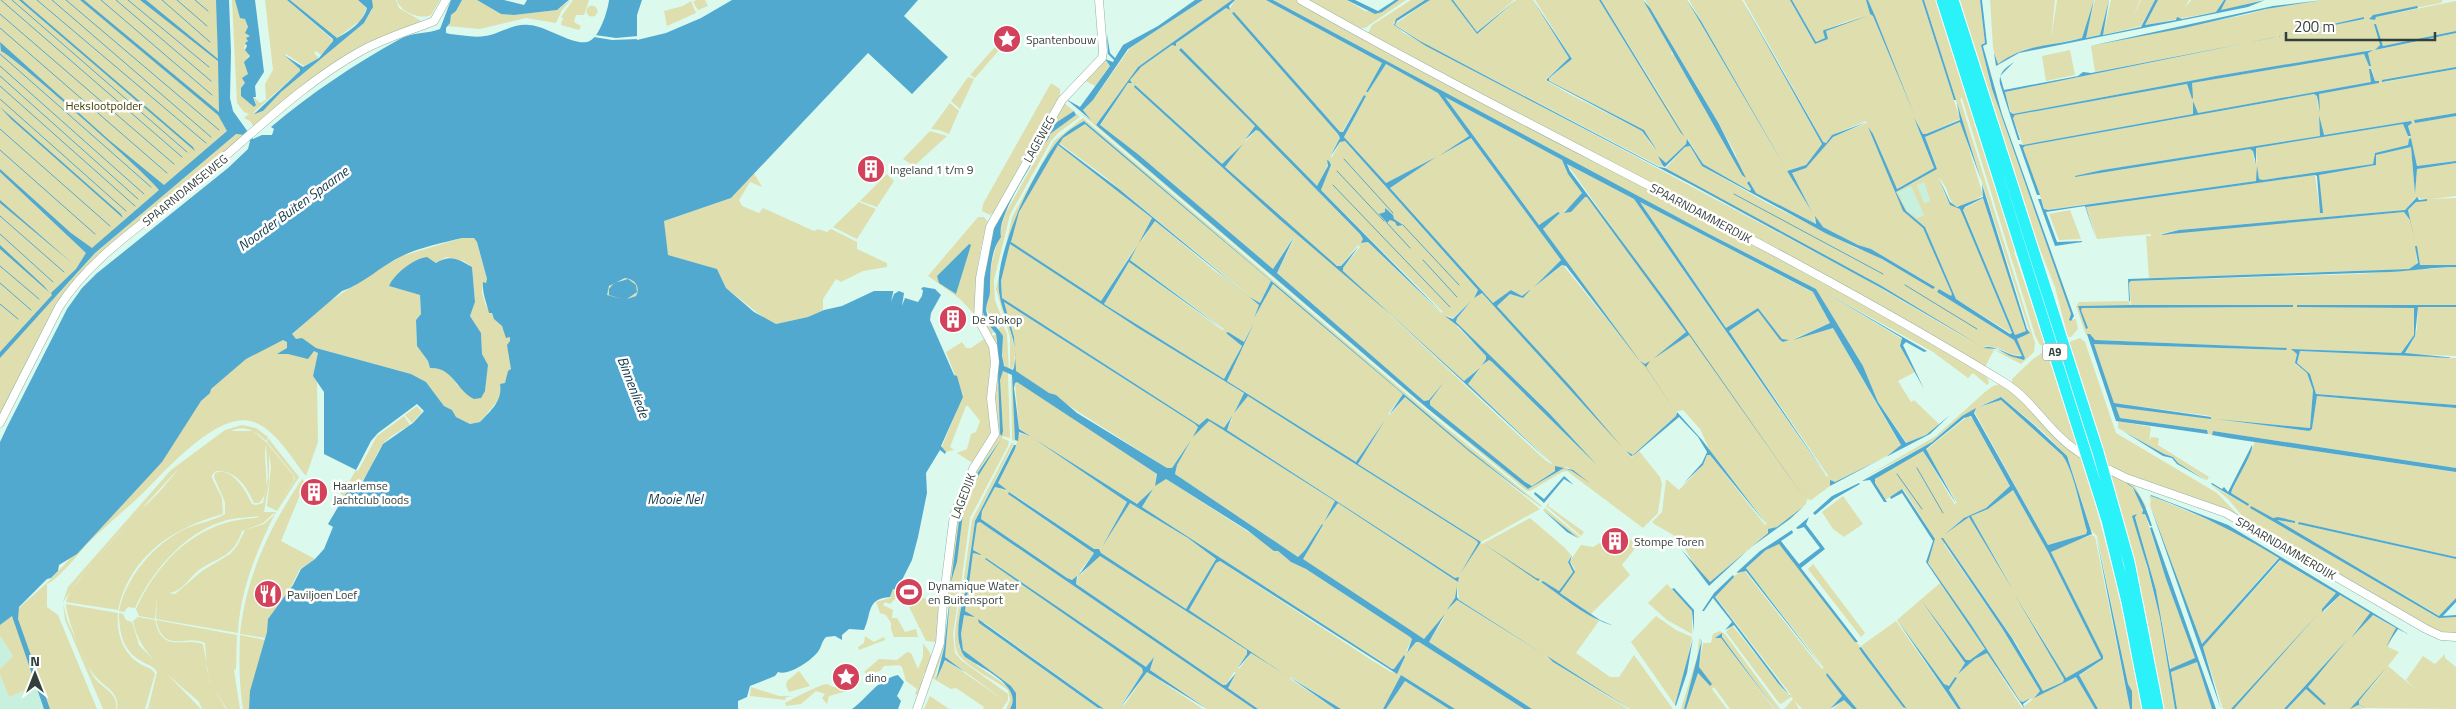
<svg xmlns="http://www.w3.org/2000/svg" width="2456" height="709" font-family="'Titillium Web',sans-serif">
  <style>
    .built { fill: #c8f0df }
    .green { fill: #dedeaf; fill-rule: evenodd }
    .water { fill: #52a9d0; fill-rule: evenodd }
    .pier { fill: #dbfaed }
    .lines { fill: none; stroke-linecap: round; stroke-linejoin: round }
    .stream { stroke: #52a9d0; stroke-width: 1 }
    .minor-casing { stroke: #95b2a6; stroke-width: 9 }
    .highway-casing { stroke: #fff; stroke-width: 13 }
    .minor { stroke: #fff; stroke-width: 8 }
    .highway { stroke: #2bf2f9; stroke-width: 11 }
    .labels { text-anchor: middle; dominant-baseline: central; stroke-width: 5; stroke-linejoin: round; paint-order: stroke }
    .shield { fill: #fff; stroke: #717976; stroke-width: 1 }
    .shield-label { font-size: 11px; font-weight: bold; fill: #34403b }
    .poi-label { font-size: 12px; fill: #34403b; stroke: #fff; text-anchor: start }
    .park-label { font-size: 12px; fill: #423f00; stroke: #fff }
    .street-label { font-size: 12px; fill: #34403b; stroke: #fff }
    .water-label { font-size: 14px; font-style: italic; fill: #113949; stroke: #fff }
  </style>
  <rect width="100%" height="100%" fill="#dbfaed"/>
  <path class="built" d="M1924,182l6,19 -7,2 -6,-18z
    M1911,185l13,30 -8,3 -9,-7 -9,-19z
    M0,636l13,20 -13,13z
    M0,675l9,22 27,-11 8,23h-44z"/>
  <path class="green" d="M0,0h222l2,82 12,46 -140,121 -42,45 -29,36 70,-77 141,-120 9,2 -172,146 -25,39 -48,100v-62l16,-20 -16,17z
    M232,0h3l5,16 6,4 4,16 -6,12 6,7 -3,3 1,17 -7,21 13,11 2,-2 -3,-9 7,7 6,-3 -1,-16 8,-14 -8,-70h22l46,40 -11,16 -6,-5 -2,2 5,5 -15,8 -18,-12 -1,2 15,13v2l-47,42 10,-2 18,-19 83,-69 8,-13v-10h24l3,8 24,14 -48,19 -121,86 -4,-6 -6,-3 5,-4 -5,-2 -7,-9z
    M290,0h68l9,8 -6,12 -24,18z
    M397,0h43l-9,15c-11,5 -31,-3 -34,-15z
    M462,0h15l24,14 13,1 43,-5 14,-10 -9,10 -6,13 -30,-5 -46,11 -33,-3 3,-3 1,-8 5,-4z
    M573,0h16l-5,15h-8l-2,7 7,4 -2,4 -18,-5 1,-5 2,-1 -3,-2z
    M696,0h9l3,6 -10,4 -5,-8z
    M1203,0h29l-94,67 -42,58 331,283 101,81 36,-21 8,3 16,10 -21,-14 -11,3 -24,16 -7,-4 -95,-77v-4l14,-19 -15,18 -5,1 -147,-128 18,-36 -3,2 -19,30 -134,-114 -39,-29 28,-43 4,-1 -2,-2 8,-11 34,-24 4,1v-3l50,-35 3,2 6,-10h31l116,63 -16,29h2l18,-28 52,28 31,44 -29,20 31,-18 90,122 -27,27 29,-22 70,87 -90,-123 17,-16 -2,-1 -19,13 -94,-128 117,63 6,14 14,19 -11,14 -7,4 1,2 5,-1 15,-15h3l98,135 -25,21 28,-18 115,161 -237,-332 67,35 192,277 3,1 -100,-146 29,-20 23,30 8,-1 -8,-1 -23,-31 -32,20 -86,-126 174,91 16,30 -37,16 40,-11 68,118 -16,11 -50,25 -5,-1v5l-19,14 -4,-1 -1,5c-10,9 -24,24 -38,25v4l-58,49c-15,-8 -21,-31 -32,-43 -8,-8 -18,-10 -26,-17l10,-10 4,-33 13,11 24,-25 4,-10h3l55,70 2,-1 -57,-73 -10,-22 -17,-19 -7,2v4l-43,39 -8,-4 7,6 7,-6 21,26 2,7 -4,29 -15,15 -76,-57 -5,1 -32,19h-3l-109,-90 -340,-290 13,9 -8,-10 10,-10 37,-52zM1234,12l106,120h2l22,-37 2,1 -22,41 42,46 50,-26 -46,31 103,115 19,-13 10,6 9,-7 -8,9 -13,-4 -13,12 125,141 -140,-154 -8,4 4,-7 -133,-149h-4l-9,16 -2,-1 10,-18 -2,-4zM1180,48l137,138c5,-5 12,-18 10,-26l2,1 2,4 -10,25 122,122 -2,1 -73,-71 -7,1 2,-4 -3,-5 -101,-103 -3,-1 -10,11 -1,-1 10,-14 -76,-76zM1135,85l87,79 21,-20 -18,23 109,97 6,3 18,-22 2,2 -17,21v3l121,110 16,-12 -12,15 84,79 -1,1 -6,-4 -174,-163 -92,-78 -145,-132zM1471,301l-14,17 -1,4 93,91 48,52 -105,-103 -3,-2 -7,4 4,-5v-3l-40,-41 7,3z
    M1273,0h24l557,297 133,79 2,7 -2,2 -14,-12 -5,5 -35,-26 -110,-61 79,48 -2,7 15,26 -17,9 13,21 3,-2 25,24 -13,11 -19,8 -29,-41 -15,-36 -47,-77 -105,-54z
    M1305,0h42l18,11 17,1 17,-12h7l-41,28h-6z
    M1411,0h14l-32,23 11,10 461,246 114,67 -99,-61 -215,-116 20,-22 5,-1 12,20 65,37 89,45 13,4 57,32 8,2 -63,-37 -13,-4 -35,-18 -10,-10 3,7 -60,-31 -7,-12 -2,2 4,6 -1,2 -47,-27 -15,-25 -2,5 -20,19 -8,-7 5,8 -2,3 -241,-126 -25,-17 35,-24h21l26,34 39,-34h17l36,58 -24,22 24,14 73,37 14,21 -12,-22 -95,-49v-3l23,-19 -37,-59h64l86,135 -84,-135h42l29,51 -1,4 3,-1 39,66 29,55 -7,-22 -16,-29 -74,-124h42l98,167 -96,-167h53l80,144 -16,21 -19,6 25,41 -20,-39 12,-4 29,-32 34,-14 -1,-2 -34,14 -6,8 -3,-1 -79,-142h46l25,44 13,-5 -2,-8 40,-17 -42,16 1,8 -9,4 -24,-42h74l4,14 3,2 41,98 -46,-114h54l38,119 -36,16 -10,-16 20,49 -38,21 -22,-52 -6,-10 35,84 20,17 30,66 -2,2 -12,-7 -2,3 77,48 8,16 -12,-2 -12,-6 -15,-2 41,14 1,-2 -8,-19 13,-6 -106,-333h12l75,233 6,18 -3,1 32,93h-6l-5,-10 -73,-237 -2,1 75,244 -1,9 -13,12 -27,-14 -10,19 -616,-336 4,-8z
    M1453,0h61l-37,32z
    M1959,0h21l5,43 -4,2 11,44 79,225 -2,6 7,-1 2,10 -7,8h-3l-13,-50 -18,-45z
    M1990,0h65l-4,39 6,-39h37l-12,38 -58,12 -27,14 -4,-17z
    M2095,0h14l-9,35 -15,3z
    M2111,0h29l-8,18 9,-18h14l-14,26 -38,9z
    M2158,0h31l-4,8 6,-8h33l-8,12 -71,13z
    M2226,0h36l-41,11z
    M2323,0h120l-2,3 -72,14 6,3 1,-3 80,-16v30l-73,15 -7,-22h-2l6,21 -4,5 80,-17v34l-74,14 3,1 71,-13v44l-41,7v2l41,-6v45l-39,5 -6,-28 -2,1 -1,6 -33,8 -2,11 -110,16 -4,-1 -2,-12 1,12 -2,2 -211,29 -22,-62 2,-2 289,-52 3,2 1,15 1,-17 60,-11v-2h-4l-3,-12 -2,1 2,12 -174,31 -5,-12v13l-170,31 -10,-27 2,-3 172,-31 5,15v-16l172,-29 7,12 -3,-13 4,-4 -14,4 -142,23 -203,38 -2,-1 -6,-21 359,-73v-2l-92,21 -177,34 -4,-26 158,-32 17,-5zM2319,115l4,20 88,-14 1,2 -4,3 3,9 -3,1 -5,-12 -147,24 1,15 -3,-3 -1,-9 -3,-2 -175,28 27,-7 218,-34z
    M691,1l5,12 -29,13 -3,-15 19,-5z
    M586.5 11a5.5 5.5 0 1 1 11 0a5.5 5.5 0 1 1-11 0Z
    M1002,39l4,3 -31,36 -5,-3z
    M2070,50l5,25 -29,6 -4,-25z
    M1104,59l6,7 -15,20 -11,-6z
    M968,77l6,2 -14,30 -9,-8z
    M1051,83l9,6v7l-65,115 -5,4 -8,-4 1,-7z
    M1063,102l11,9 -27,19 -54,99 -11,73 3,18 9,12 -3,2 -10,-17 -1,-15 9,-70z
    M950,103l9,8 -10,23 -10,-4 -8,-1z
    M1076,113l4,4 -22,16 -7,8 -41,74 -16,65 1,20 8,21 -8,8 -9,-22 4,-15 -1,-8 3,-22 13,-48 45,-80 26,-19z
    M1083,118l353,301 106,87 -1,1 -74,-59 -383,-327c-9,5 -20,13 -27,21 -24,29 -64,115 -58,152 3,14 26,68 11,76v-33l-14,-48 16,-72 42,-76z
    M1961,122l22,73c-41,28 -27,-2 -45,-18l12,28 11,4 51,125 -56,-35 -31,-72 -19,-16 -10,-19 41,-23 -12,-32zM1924,182l6,19 -6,2 -7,-18zM1911,186l13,29 -7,3 -10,-7 -9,-19z
    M1085,124l186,157 -11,22 -11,-5 10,7 -5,13 19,-34 130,110 -15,20 2,1 15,-18 135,112 -59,33 -123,-78 27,-44 -29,42 -129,-81 27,-58 -10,19 -16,-10 -1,1 15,13 -18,33 -120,-75 25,-42 89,65 5,3 1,-1 -94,-69 6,-14 -35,55 -89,-58c-7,-15 34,-84 46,-98l94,73 -12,25 15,-22 60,50 32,23 -147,-121 -41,-30 4,-5z
    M930,131l17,5 -33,30 -11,-7z
    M2411,147l4,47 2,-25 39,-6v33l-25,3 25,-1v67h-36l-4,-19 1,19 -8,4 -260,9 -3,-42h5v-2l-54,5 -11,-32 229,-32 5,38 2,-2 -3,-36 57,-10v-10zM2415,198l11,1 -10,3 -8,8 4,19 -2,-9 -6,-8 -245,22 20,-4 226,-20z
    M754,173l8,14 -12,-5 -11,18 3,6 17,7 4,-5 51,23 4,-2 9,3 4,-3 26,13v7l30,14v4l-24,4 -22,11 -5,-3 -13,20v11l-14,7 -33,7 -12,-6 -38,-30 -9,-19 -50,-14 -3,-34 67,-23z
    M887,174l7,7 -17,26 -17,-6z
    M1984,198l42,133 -11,4 -52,-126z
    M859,202l17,7 -19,30 -24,-12z
    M2070,210l11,29 -22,1 -10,-26z
    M978,217h6l4,5c-10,30 -14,62 -13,93l-15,-16 -32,-23zM969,244l1,1 -14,49 -16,-12 -3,-6z
    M462,238h12l3,4 10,38 -2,4 -2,-2 -1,11 4,13 24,31 1,33 -12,29 -19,23 -10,2 -14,-7 -4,-7 -8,-4 -18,-24 -15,-8 -95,-26 3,3 -6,25 4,6 1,60 -12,34c-14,-17 -30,-46 -52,-54 -34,-13 -86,46 -108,68 -19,19 -40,35 -59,54 -10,11 -27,34 -40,40v23l11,8 39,94h-53l-8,-23 -27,11 -9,-22v-6l13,-13 -13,-20v-11l49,-44 104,-110 56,-86 31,-25 54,-27 29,-27 43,-29 36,-21zM447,257l17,4 8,6 3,35 -5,14 11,17 1,21 6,11 -3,26 -28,-6c-7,-12 -13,-18 -27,-17l-2,-7 -11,-15 -1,-26 5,-6 -1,-19 -31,-9c8,-15 24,-26 41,-27l6,4z
    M1010,244l128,84 106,65 -10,19 14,-16 229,145 1,2 -18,31 20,-31 2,1 48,-26 35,30 6,7 -3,7 5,10 -14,19 -16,-10 -2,1 58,39 -23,32 34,24h9l15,-22 39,54h-43l-84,-53 7,6 75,47h-96l-103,-67 17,-27 -22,24 -122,-80 21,-33 -1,-2 -17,26 -7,7 -123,-83 2,-9 14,-25 -19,28h-5l-150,-95 -2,-2 -1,-34 -10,-35 191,122 3,2 -3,8 14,-13 126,80 -11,20 14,-18 120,79 1,-4h-4l-228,-148 5,-11 -2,-1 -6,10 -17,-10 -8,7 -197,-127 -1,-17zM1457,586l2,14 83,54 -85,-54 -9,10 7,-12z
    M2456,267v38h-159v2h115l3,2 -1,26 -13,18 -109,-4 5,5 -2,10 12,9 6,17 -3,38 -94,-9 93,12 3,-2 5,-33 139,12v60l-243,-37 -1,4 -4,-1 -1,-4 -87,-12 -4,-11 95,11v-2l-97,-13 -20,-59 192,6v-2l-192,-8 -4,-6 -4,1 -10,-29 3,-4 50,-1 1,4 -52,1 9,22 -6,-18 1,-2 210,-1v-2h-161l-2,-22 2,-2 227,-7z
    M626,278c9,1 15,9 10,18l-9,3 -3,-20 -10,4 -5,11 16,5h-10l-8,-4 -1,-4 7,-8z
    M2418,307h38v49l-51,-2 7,-12 5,-13z
    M1003,325l4,9 2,36 -7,-7 1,-27 -6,-6z
    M994,335h2l3,28 1,71 2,1c4,-20 -9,-46 1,-64l5,2 2,65 -8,-2v2l7,3 -1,5 -38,72 -9,66 -12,-1 6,-62 18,-46 18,-30 3,-101 -2,-7zM1000,439l-26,44 -11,30 -10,69 7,-69 16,-38z
    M987,337c7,19 1,37 1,57 0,13 5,27 3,39 -2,11 -12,22 -17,31l-17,-11 10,-4 4,-15 5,-2 4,-11 -12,-15h-2l-16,41 4,3 -8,2 -5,-3 22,-53 -17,-44 16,-10 4,6h5z
    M2080,338l5,4 31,91 101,60 26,27 -135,-53 -20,-68 -19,-57z
    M2049,348l32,104 -12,-8 -57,-60v-5l21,-20z
    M2300,351l156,7v47l-140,-11 -6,-20 -13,-11z
    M1011,373l5,50 -1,18 -3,-1z
    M1015,382h5l137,92 -2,11 11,-6 112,72 13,11 15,7 104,68 2,2 -6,12 2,1 8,-10h3l105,67h-69l-54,-34 -1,5 -17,29h-42l-50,-32 -2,1 46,31h-77l-30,-21 8,-15 -2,-1 -8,13h-3l-147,-101 2,-7 -6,3 -5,-2 -86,-59 1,-8 13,-24 12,4 -9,-8 17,-34 4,-16 11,3 -11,-7zM1033,438l104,66 16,-15 -11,18 250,162h2l9,-13 2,1 -8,16 -6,-1 -18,-11 -153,-100 -4,2 -27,47 94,64 -32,-21 -12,16 -2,-1 10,-14v-4l-146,-94h-4l-16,19 -1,-4 14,-18 -86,-59 2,-2 84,57h5l2,4 85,56 30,-50 -28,-21 -58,-35 -28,44 25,-45z
    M2000,384l7,3 76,70 35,133 24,119h-10v-18l-4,-7 -31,-148 -6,-6 -22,-69c-17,-25 -45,-45 -68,-64l-21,9 1,1 20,-7 61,55c12,15 19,57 25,76l-1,3 -38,11 -74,-134 -12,5 -30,26 -70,37 74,-43 49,-44 8,-6z
    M417,406l5,6 -10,11 -7,-8z
    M404,416l6,9c-8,5 -19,10 -26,18 -12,14 -16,43 -36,47l-4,6 -4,-3 5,-12 4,1 7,-12 2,1 19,-35z
    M1968,416l5,3 37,67 -24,22 -22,10 -19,15 24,-16 44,72 -42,-73 17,-7 25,-19 35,62 53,106 -35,20 -50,-83 48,84 -1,3 -20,9 -27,-48 -71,-102 -1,3 58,84 38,63 -6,6 42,-20 19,32h-134l-12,-19 8,-12 -2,-1 -6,9 -5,-2 -47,-64 43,-37 45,66 -15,11h-4l-45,-59 44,62 -7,11 17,-15 12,-6 35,55 10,-8 -1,-2 -8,5 -3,-2 -48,-75 -44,-63 7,-24 -31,-49 -2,-1 -15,10h-2l-11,-18 8,-8 41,-22 32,54 2,-2 -31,-53z
    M2118,421l33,6 -2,15 2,-5 8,1 -1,7 51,32 -2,3 -29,-17 -5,-6 -9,-3 -46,-26z
    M242,425l14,3 12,9 -2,4c-10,-10 -22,-17 -35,-10h22l13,11 27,33 1,5 -18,29 19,-30 -2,-5 -26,-32 1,-4 31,39 -22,34 -10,-5 4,-39 -2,-13v28l-5,30h12c-19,37 -36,79 -38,121l-82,-14 1,-24 -2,24 -16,-3 -3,-7c23,-50 63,-89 120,-91l3,-2c-13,2 -26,1 -38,6 -38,12 -70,51 -86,86l-7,-1 -4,5 -5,-1c7,-34 35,-67 66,-82 13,-6 28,-8 40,-15v-12l-11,-25 1,-4c17,-7 31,18 37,31l4,1 7,-2 5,-26 -2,-32c-4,16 7,46 -7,58h-5c-7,-16 -18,-33 -38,-32l-4,4v3l10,20 1,16c-50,14 -93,41 -105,96l-52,-8c7,-24 58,-73 76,-94 9,-5 31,-32 37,-40l-90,98 -26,36 5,-15 103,-117 54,-40zM274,513v2l-10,9 -19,6 -8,16 -7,8 -28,17 -27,23 -7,-1c13,0 21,-15 31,-23 20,-14 34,-12 43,-39l21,-8z
    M2255,442l201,30v85l-157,-35v2l157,35v39l-16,18 -163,-96 17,3 1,-2 -17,-4 -5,1 -10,-5 176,105 17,-1v18l-18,-2 -188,-108 -22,-26 -17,-14 37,21 -17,-13z
    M1014,443l-39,78 -9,63 -3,1 9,-65 39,-76z
    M2110,473l23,10 13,23v5l-10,-21 -7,-5c7,6 15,20 13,29h3l21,65 29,76 1,3 -25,12 -15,-80 -21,-74h2l-3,1 26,101 15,91h-11l-20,-105z
    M302,479l5,6 -1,6 -4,-1 -21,51 34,18 -15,10 -35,69 -25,-4c6,-58 30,-108 62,-155z
    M1843,496l20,28 -19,13 -11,-8 -11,-17z
    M2151,496l77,32 51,29 -77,87 -52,-139z
    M1550,502l-2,4 36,26 -3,4 -35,-30z
    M1545,508l35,29 -2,1 -35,-28z
    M980,522l274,187h-47l-57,-39 4,-13 -8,10 -160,-109 -1,1 157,109 1,4 -23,35 5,-3 22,-32 56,37h-99l-119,-86h-6l120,86h-83v-16l-5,-7 -48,-36 -2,-16 3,-19 3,-1 6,4 -8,-7 3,-21 -2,-1 -7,57 6,11 45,31c5,7 4,14 0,21h-4l4,-9 -2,-10c-13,-10 -41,-23 -50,-36 -8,-14 2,-49 4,-65h5l2,-4 4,-32 7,1 -7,-4 4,-27z
    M1615,530l21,13v4l-14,18 8,10 -39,39 -31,-21 15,-24 -5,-8 11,-16 12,2 10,-6 8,4 12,-1v-5l-14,-2z
    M2092,535l3,2 35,172h-32l-19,-33 24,-17v-2l-52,-105 2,-3z
    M1776,543l3,1 80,101 46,64h-48l-30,-36 -1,2 16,21 -12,13h-28l-8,-9 5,9h-15l9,-10 -2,-2 -10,7 -2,-1 -53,-71 6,-7 56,70h3l-76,-99 19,-20 10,-6 72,92 6,7 2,-1 -78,-100 20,-18z
    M2281,560l55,33 -14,16 2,3 16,-17 31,18 -20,23 21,-21 24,13 -8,19 11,5 -11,14 26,22 -8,-8 17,-24 12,8 10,-10v4l11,9v42l-93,-1 -4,-3v-4l27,-31 -31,33 8,6h-76l19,-20 19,15 -17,-17 39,-47 -63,69h-50l84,-95 -87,95h-8l-20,-62z
    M1813,564l52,69 -4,4 -53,-68z
    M1667,584l25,27v23l-25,-14 -19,-17z
    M949,585l11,3 -7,46 2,19 6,7 47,34v6l-6,9h-19l1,-2 -28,-19 -5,1 -19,-11zM951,589l-6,68 60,44 -59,-41 -12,19 10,-31 3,-40z
    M893,589l4,1 -2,9 -5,5 -5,-2 -2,3 10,5 -1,8h5l8,14 11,-3 2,8h-24l-3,-8v-6l-5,-8 -6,-2 -4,-11 14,-4z
    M923,598l17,2 -3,42 -11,-1 -17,-34z
    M63,603l4,17 25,54c7,14 27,17 24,35h-13l-38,-89z
    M66,604l52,9c-2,20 5,42 24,52 6,3 10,3 13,9l-10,35h-28c3,-17 -13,-22 -22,-33 -9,-10 -29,-58 -29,-72z
    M119,613l4,1 3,6 6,2 7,23 62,64h-53l9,-37c-4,-7 -10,-7 -16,-11 -18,-10 -22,-29 -22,-48z
    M1656,616l20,14 16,7 -6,30 -11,38 -44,-63z
    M138,617l17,3c7,34 27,17 48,24l7,38 16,27h-24l-3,-7c-24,-22 -61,-48 -66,-81z
    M156,620l81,15 -1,34 -2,1 6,39h-13l-16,-25 -4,-15 -2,-26c-20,-9 -41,12 -49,-23z
    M1896,621l62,88h-51l-46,-63z
    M1720,631l5,3 55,75h-5l-53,-72v-4l-7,5h6l53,71h-44l-16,-22 -2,2 15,20h-41l12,-36 12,13 -11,-19 4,-24h8l2,-9z
    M240,635l25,5 -16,69h-6c-4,-25 -4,-49 -3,-74z
    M865,636l9,6 10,-5 1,3 -26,10 -1,-3 6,-4z
    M1699,639h2l-3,19 -14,51h-3l16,-52z
    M923,644c10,10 10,15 5,28l-4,1 -2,7 2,2 -5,14 -4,-2 2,-5 -11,-8 -4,-14 -3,-2 -15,1 -4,5 -12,3 -4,-2 15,-13 18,1 10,-8 4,1 7,16 5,-12z
    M2197,661l15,48h-35l-6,-37z
    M799,671l11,15 -21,6 -3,-6 1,-5z
    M844,680l5,2 2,8 -22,6 -2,8 -5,-6 3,-4 -9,-3 -15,13 -15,2 -1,-3c5,-3 38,-20 42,-19 3,1 5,3 8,3z
    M1405,681l44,28h-63z
    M751,687l28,9h14l-7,1 -1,3 -35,-4z
    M930,696l19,13h-25z
    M1844,700l9,9h-20l10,-9z"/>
  <path class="water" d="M19,0h3l171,147 2,4z
    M80,0h4l135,112 -1,-51 -78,-61h6l72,59 -2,-59h13l2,52 -1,46 3,13 20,28 9,-4h10l2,-6 -3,-2c40,-34 84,-63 129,-88 12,-7 28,-5 40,-10l11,-29h11l-6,11 -5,4 -1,8 -4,5v5l4,1c11,1 24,4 35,2 15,-2 28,-13 44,-11 18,1 42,20 58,17 12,-2 21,-32 22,-42h33l-5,15v25l29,-7 35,-15 31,-18h186l-14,16 44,41 -36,37 -44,-41 -137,145 -67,23 4,34 49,14 9,19 28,24 22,12 32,-7 16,-7 18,-4 32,-15h28l12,5 9,-9 12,2 6,6 -10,18 -1,7 24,55 3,1 6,21 -22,49 5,6 -1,2 -5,-4 -14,23 1,20 -9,44 -6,23 -15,30 -4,-1 -3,8c-24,2 -18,16 -26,33l-15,-1 -7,6v5l-7,-4 -9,1c-5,5 -5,13 -10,17 -7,8 -28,22 -38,18l-3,4 -25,10 -3,11 -9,4v8h-489l1,-18 17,-59 1,-13 25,-34 8,-16 14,-10 9,-10 9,-22 -5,-3 20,-34 3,-3 5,1 6,-5 21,-39 30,-21 11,-12 -7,-7 -39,29 -7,8 -15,29 -32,-16v-62l-11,-16 5,-23 -4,-2 -6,8 -20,-5h-11l10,-6v-6l-4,-2 -37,19 -35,30 -1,4 -9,8 -39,61 -85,92 -18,11 -1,6 -7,7 -4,1 -28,28 -1,12 32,90h-6l-32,-93 -12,9v-183l7,-15 60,-118 15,-21 14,-14 132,-106 20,-19 2,-8 -5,-6 -9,-1 -141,119 -95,105v-6l52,-57 -1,-2 25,-24 10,-16 -86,-81v-3l71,64 21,15 67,-58c-6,-11 -143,-132 -158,-139l-1,-9 109,98 55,45 63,-54 -9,-16zM462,238h12l3,4 10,37 -1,4 -3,-1c-1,12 4,21 6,31h3l2,6 8,7 4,12 4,-1v4l-3,4 4,24 -3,2 -3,12 -5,1c3,17 -10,27 -20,38l-10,2 -14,-7 -4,-7 -8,-4 -18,-24 -15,-8 -95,-26 -14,-10 -6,1 -4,-5 50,-43c21,-7 39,-25 60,-35 19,-9 40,-13 60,-18zM625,278c10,1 16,9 11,18l-9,3 10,-7 -1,-7 -8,-6 -14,4 -5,6v6l13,4 -15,-4 2,-9z
    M235,0h20l9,72 -9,14 1,11h-3l3,8 -2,2 -13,-11v-8l4,-5 -3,-5 6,-4 -4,-12 6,-6 -5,-6 2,-4 -2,-3 3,-2 -2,-3 4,-2 -5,-3 3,-6 -3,-8 -5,-1z
    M287,0h3l47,38c12,-6 27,-17 30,-30l-9,-8h14l1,7 -9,16 -83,69 -18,19 -9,3 46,-43v-2l-16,-14 19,12 16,-9 14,-17v-2z
    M477,0h27l20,5 3,-5h42l-12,10 -43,5 -13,-1z
    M1195,0h8l-75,49 -35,51 -10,10 8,10 -25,-21 14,8 30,-41 -5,-7 8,3 1,-2 -6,-6 -1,-20 3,19 5,5 8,-13 35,-19z
    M1232,0h3l-6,6 1,4 -4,-2 -50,35v3l-4,-1 -31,22 -11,13 2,3h-4l-28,42 39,30 134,114 21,-32 -17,36 147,128 5,-1 15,-18 -14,19v4l95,77 7,4 23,-15v-5l18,4 17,13 -18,-12 -8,-3 -36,21 -101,-81 -331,-283 42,-58z
    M1266,0h7l438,235 105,54 47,77 15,36 28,41 20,-8 24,-20 -20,19 -44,23 15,-12 -68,-117 -40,12 37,-17 -17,-31 -173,-90 86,126 32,-20 24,31 7,1 -6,2 -3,-2 -22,-29 -29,20 99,147 -194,-279 -67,-35 3,7 100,135 133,190 -114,-161 -36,24 33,-27 -99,-135h-2l-14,15 -7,1 18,-20 -14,-19 -6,-14 -117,-63 94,128 19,-13 2,1 -17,16 97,132 5,3 5,-3 -4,6 27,41 -28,-42 -6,-6 -73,-94 -4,-1 -28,22 27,-27 -90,-122 -32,18 30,-20 -31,-43 -52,-29 -18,28h-2l16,-29z
    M1347,0h8l23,11 17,-11h4l-17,12 -7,2z
    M1425,0h5l-33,21 -2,4 25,16 239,126 6,1 215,117 99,60 -96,-56 -191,-104 -266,-139 -32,-21 2,-6z
    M1451,0h2l24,32 39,-32 -39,34z
    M1533,0l39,59 -23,19v3l95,49 13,21 -15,-20 -96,-51 23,-22z
    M1599,0h2l83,136 -3,-3z
    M1643,0l7,8 69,116 27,54 -4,-3z
    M1687,0l14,21 84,146z
    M1742,0l81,142 3,1 6,-8 35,-13 -34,15 -27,31 -14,5 20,39 -25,-41 19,-6 16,-21z
    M1790,0h2l24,42 9,-4 -2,-7 1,-1 43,-14 -41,15 2,8 -13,5z
    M1866,0h2l7,16 39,98 -41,-98 -3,-2z
    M1922,0h2l32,100h-2z
    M1980,0h2l5,44 -4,2 19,68 72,202 -3,5 -2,-1 2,-6 -79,-225 -11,-44 4,-2z
    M2094,0l-8,38 14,-3 9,-35 -6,35 38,-8 14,-27h3l-13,25 31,-5 1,-3 5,2 34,-7 8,-12h2l-5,10 44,-10 -17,7 -229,46 -23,13 -2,-13 4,11c29,-21 52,-17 84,-26z
    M2323,0l-57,9 -82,19 -94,18 183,-40z
    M2417,6l1,2 -42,9 -1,3 -6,-1 4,-4z
    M1234,12l106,120h3l21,-37 2,1 -22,41 42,46 50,-26 -46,31 103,115 18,-13 11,6 9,-7 -8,9 -13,-4 -13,12 74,81 51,60 -140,-154 -8,5 4,-8 -133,-149 -5,1 -10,15 10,-19 -2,-4 -102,-116 -4,-5z
    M2364,17v2l-359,73 5,20 3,2 203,-38 157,-26 -5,3 3,13h-2l-5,-12 -172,29 1,15 -1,1 -5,-15 -172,31 -2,3 7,22h-2l-18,-56c-2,-11 5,-16 14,-22l-14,14 4,14 74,-14 5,-4 8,1 181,-35z
    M2374,24h2l7,22 73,-15v2l-81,17 5,-5z
    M1181,48l136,138 11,-20 -1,-6 2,1 2,4 -10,25 121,123 -74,-71 -7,1 2,-4 -3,-5 -101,-103 -3,-1 -11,10 10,-14 -76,-76z
    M2456,67v2l-74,13v-2z
    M2369,69h2l4,12h4v2l-60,11 1,18 -3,-16 -3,-2 -289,52 -2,2 17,47h-3l-18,-51 4,1 170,-31v-13l5,12 173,-31z
    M1135,85l87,79 21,-20 -18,23 112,99h4l18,-20 -16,22v3l121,110 16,-13 -12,16 84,80 -162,-150 -111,-95 -145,-132z
    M1957,103l24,77 -21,-58 -35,15 12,32 -41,23 10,19 19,16 31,72 54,35 2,-1 -48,-115 -4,-9 -10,-4 -12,-29 12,26 7,5 26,-10 -1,-13 45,145 3,4 -13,6 8,19 -1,2 -14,-4 -13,-7 -14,-1c13,-5 25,10 39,8l-8,-16 -77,-48 2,-3 12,7 1,-2 -29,-66 -20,-17 -35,-84 5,7 24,55 37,-21 -20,-50 9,16h3l34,-14zM1983,198l43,133 -11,4 -52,-125 2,-3z
    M0,107l121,107 2,4 -112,-99z
    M1074,111l2,4 -26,19c-1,6 -6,9 -9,15 -11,18 -45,69 -40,88 -11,14 -11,38 -11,54 0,8 -6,15 -3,23 4,9 12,15 16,22l-1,20 2,10 9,4c9,-26 -11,-53 -14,-78 -5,-38 34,-120 58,-150 7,-9 18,-16 27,-21l383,327 74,59 -71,-55 -65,-55 -16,18 14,-21 -130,-110 -19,34 5,-13 -10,-8 11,6 11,-22 -186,-157 -22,14 -4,6 60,45 128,106 -92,-74 -16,22 13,-25 -94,-73 -39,67 -8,30 90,59 36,-55 -7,14 94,70 -95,-68 -25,42 120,75 18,-33 -16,-13 2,-1 16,10 10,-19 -27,58 129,81 29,-42 -27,44 123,78 -21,32 18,-31 -1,-2 -229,-145 -14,17 10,-20 -106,-65 -128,-84 -9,37 1,17 197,127 8,-7 17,10 8,-12 -5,14 228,148 4,-1 -1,5 -120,-79 -14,19 11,-21 -126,-80 -16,16 5,-10 -3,-3 -191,-122 10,35 2,34 33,22 7,2 21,18 90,55h5l19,-28 -14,25 -2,9 123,83 7,-7 17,-26 1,1 -20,34 121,80 21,-25 -16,28 103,67h-8l-105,-67h-3l-9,11 5,-14 -2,-2 -104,-68 -15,-7 -13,-11h-4l-27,-21 -81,-51 -11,7 2,-12 -140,-92 -2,1 -1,5 5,41 11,7 -11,-4 -1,9 -3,-1 -3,-65 -9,-4 -3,9 3,51 -1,5 -2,-2 -3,-93 -1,-7 -11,-14 -3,-12 1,-25 10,-54 58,-103z
    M2456,113v3l-41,7 -1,-3z
    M2319,115l5,20 87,-14 1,2 -4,3 3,10h-3l-5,-12 -147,24v16l-3,-13 -3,-2 -175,28v-1l27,-6 218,-34z
    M2411,138l6,28 39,-5v2l-39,6 -2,25 -4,-47 -35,8v10l-57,10 4,38h-3l-3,-37 -2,-1 -229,32 10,32 -11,-33 -39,6 11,30 25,-1v1l-27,4 -17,-47h3l3,10 4,1 208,-29 1,-15 2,13 4,1 110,-16 2,-11 33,-8 1,-6z
    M1687,139l16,25 47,27 1,-2 -4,-6 2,-2 7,12 60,31 -1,-8 8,11 35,18 13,4 64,38 -2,2 -51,-30 -55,-25 -125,-68 -12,-20 -5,1 -20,20 -2,-1 -5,-10 8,7 20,-19z
    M2417,197l2,3 8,-1v2l-11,1 -8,8 7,31 -5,-21 -6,-8 -245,23 20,-5 226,-20z
    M0,200l72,63 -72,-60z
    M1385,208l8,7 1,4 9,6 -6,1 -2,-4 -5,-2 -3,3 -8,-9 6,-2z
    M969,244l2,1 -15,49 -17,-11 -2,-7z
    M0,245l44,41 5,6 -49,-43z
    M2415,246h2l3,19h36v2c-23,0 -44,4 -66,5l-259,9 -2,2 1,18h-1l-1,-22 281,-10 9,-6z
    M427,257l9,6c15,-9 22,-4 36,4l3,35 -5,14 11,17 1,21 6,11 -3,26 -4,7 -7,1c-18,-9 -21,-32 -44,-31l-2,-7 -11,-15 -1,-26 5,-6 -1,-19 -31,-9c6,-13 24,-27 38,-29z
    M1823,291l104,60 -3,1 -18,-10 -3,3 21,44 -24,-43 2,-8z
    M1471,301l-14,17 -1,4 93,91 48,52 -105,-103 -3,-2 -7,5 4,-6v-3l-27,-29 -14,-11 8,3z
    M2130,305h163v2l-211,1 -1,2 7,18 -2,1 -8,-23z
    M2297,305h159v2h-38l-3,29 -10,17 51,5 -156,-7 -3,12 13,11 6,20 140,11v3l-139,-12 -5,33 -3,2 -93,-12 94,9 3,-38 -6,-17 -12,-10 2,-9 -6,-5 110,4 13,-18v-27l-117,-1z
    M2087,334h3l5,6 192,8 -1,2 -192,-6 20,59 97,14v2l-95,-12 4,11 87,12 1,4 -92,-13z
    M2001,397l33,28 33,31 25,78 -41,18 52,104v3l-24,16 19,34h-3l-19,-32 -42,21 6,-7 -38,-63 -61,-90h2l69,100 31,53 20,-9 1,-3 -49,-84 51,83 35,-20 -53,-106 -35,-62 -25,19 -17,7 42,74 -44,-73 -24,17 19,-16 22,-10 24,-22 -39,-70 -7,2 -38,31 31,56 -34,-54 -48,28v4l12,19h-3l-14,-22 -8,1 70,-39 30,-26 14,-8 -2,5 74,132 38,-11 1,-3c-6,-19 -13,-61 -25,-76l-61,-55 -22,7z
    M1677,412l25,28 65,85 -57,-70h-3l-4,10 -19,18 18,-20 5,-11 -9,-15 -19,-20 -45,38 -3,1 -5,-5 7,4 43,-39z
    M2123,431l41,23 9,3 5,6 29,18 -30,-17 -5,-6 -9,-2z
    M2213,431l243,37v4l-228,-34 -16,-3z
    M1033,438l104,66 16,-15 -11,18 250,162h2l10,-14 1,2 -8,17 -177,-113 -4,2 -27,47 95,64 -33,-21 -14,16 10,-15v-4l-147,-94 -21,19 15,-22 -86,-59 1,-2 85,57h5l2,4 85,56 30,-50 -28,-21 -58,-35 -28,44 25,-45z
    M1001,439l-27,44 -11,30 -6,49 -6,20 9,-69 16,-38z
    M1014,445h2l-1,4 -17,34 9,7 -12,-3 -13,24 -1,8 86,59 5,2 5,-4 -1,8 147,101h3l10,-12 -8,15 30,21h-4l-22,-15 -252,-172 -3,1 -4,27 9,5 -9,-2 -4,31 -3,1 9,-64z
    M2252,445c2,7 -17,36 -21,48l18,11 -1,2 -37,-22 1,-1 10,6 2,-2 4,5z
    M1881,459l-51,27v-6l5,2z
    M1564,476l10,9 -10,-6 -20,24 -10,-9 1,-2 9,7z
    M2125,482c15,6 22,29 27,44h-2l-5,-12h-3l1,-4 -10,-22z
    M1859,483l1,1 -26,15 -19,16 -2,-2 19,-17z
    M1902,489l33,50 -7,24 44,63 48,75 3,1 8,-4 -8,6 1,4 -37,-55 -12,6 -17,15 7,-11 -44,-63 45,60h4l15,-11 -59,-87 7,-21 -31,-48 -11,6 -1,-2z
    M2151,495l77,30 180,109 -10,-5 -12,18 10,-19 -23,-13 -22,23 19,-25 -30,-18 -18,17v-3l14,-16 -56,-33 -77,87 18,62 -71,-204 52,139 77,-86c-41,-25 -83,-46 -128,-62l-2,3z
    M2251,506l22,12 5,-1 17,4v2l-18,-3 162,96 17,-18v4l-13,14 13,-1v2l-17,1 -189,-110z
    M1803,507l-13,12 -40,29 -41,38 -28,-37 29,33 58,-49v-4l9,-2z
    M1543,510l35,28 -11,-6z
    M2137,514l-2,3 21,73 14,79 25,-11 -29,-79 -16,-51 2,-1 64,182h-4l-15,-47 -26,10 6,37h-2l-15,-91 -12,-49 -16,-53z
    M1809,517l-3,7 19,25 -24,19 57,74h-3l-76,-98 -13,6 -20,18 78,102 -78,-99 -10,2 24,-22 32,-21 1,3 -12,8 18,23 21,-16 -16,-21 -6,2 -2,-1z
    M2299,522l157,35v2l-158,-35z
    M2096,535l32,149 4,7v18h-2z
    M1484,544l52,34 4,1 -2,2z
    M1572,555l-2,7 5,10 -15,21 40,27 14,6c-27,-8 -50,-28 -73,-44l2,-1 16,10 14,-19 -5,-10z
    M986,558l160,109 8,-10 -4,13 57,39 -60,-37 -27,36 23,-36 -1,-4 -157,-109z
    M1733,575l1,2 -19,20 75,99 -12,-13 -44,-58 -9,5 7,-8 -19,-24 -9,13h-2l12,-18z
    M1457,586v11l2,3 84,54 -86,-54 -10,10 8,-12z
    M951,587l-6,70 20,15 -20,-12 -9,20 8,-32z
    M1674,588l20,22v22l-2,-21 -20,-22z
    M966,589l2,1 -3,21 10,6 -11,-2 -3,19 2,16 48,36 5,7v16h-6c14,-23 -29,-41 -45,-52 -13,-17 -4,-50 1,-68z
    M2318,614l-84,95h-3z
    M978,619l126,90 -6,-1 -119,-85z
    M1897,620l47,64 5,2 6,-9 2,1 -8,12 12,19h-3z
    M1722,633v4l53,72 -54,-71h-6z
    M1693,638l-6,35 -11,33 -1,-1z
    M1702,639l-3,28 13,17 -2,2 -12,-13 -12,36h-2z
    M2347,640l-39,47 18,17 -2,1 -18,-16 -19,20h-3z
    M1861,647l46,62 -4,-2 -40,-53 -4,-6z
    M1547,656l83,53 -77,-47z
    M2386,668l-27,33v4l8,4 -9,-4 -8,4z
    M1827,673l30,36h-4l-9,-9 -14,9 12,-13 -16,-21z
    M898,675l6,7 -7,14 4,5 -3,8h-46c17,-12 24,-29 46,-34z
    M1401,675l54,34h-6l-44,-28 -19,28h-3z
    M1288,676l53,33h-6z"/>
  <path class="pier" d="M595,35l21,3 22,-2 1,3 -27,1 -18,-3z
    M894,288l21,7 3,-7 5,2 -1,6 -4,6 -13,-4 -3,8 2,-13 -5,-2 -5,3 -3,8z"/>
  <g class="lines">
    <path class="stream" d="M1,0l181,157
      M12,0l175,152
      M37,0l169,143
      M52,0l159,137
      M66,0l153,130
      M101,0l111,95
      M116,0l95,81
      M128,0l81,67
      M162,0l48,42
      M177,0l30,26
      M195,0l13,11
      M0,14l174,150
      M0,28l167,145
      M0,54l151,133
      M0,66l144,128
      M0,76l138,123
      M0,86l135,120
      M0,99l126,112
      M0,129l110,97
      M0,150l95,84
      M1344,159l49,54
      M1337,171l47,50
      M1333,185l117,122
      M1734,194l149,80
      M0,216l64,56
      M1387,223l23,25
      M1403,225l56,60
      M0,234l53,48
      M1423,260l34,37
      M0,266l39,33
      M0,283l31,27
      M1905,285l72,44
      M0,304l18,15
      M1917,468l26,45
      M1897,474l25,35"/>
    <defs>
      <path id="minor" d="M1301,0c232,132 476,243 704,383 29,18 45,52 77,71
        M0,423l59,-116c31,-49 83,-82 127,-118 58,-46 110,-102 175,-138 24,-13 48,-20 73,-30l12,-21
        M2110,470l16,8 100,35 200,116 15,7 15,1
        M917,709l23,-66 3,-40 11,-88 19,-46 22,-35 -4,-36 4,-36 -2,-16 -15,-27 2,-41 10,-51 72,-127 40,-42 1,-7 -4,-51"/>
      <path id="highway" d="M1942,0l165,520 20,82 21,107
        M1953,0l145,452 31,110 29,147"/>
    </defs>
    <use href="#minor" class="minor-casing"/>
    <use href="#highway" class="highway-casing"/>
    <use href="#minor" class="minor"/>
    <use href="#highway" class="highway"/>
  </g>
  <defs>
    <symbol id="sight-disc" viewBox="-11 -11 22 22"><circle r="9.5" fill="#d3425b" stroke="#fff"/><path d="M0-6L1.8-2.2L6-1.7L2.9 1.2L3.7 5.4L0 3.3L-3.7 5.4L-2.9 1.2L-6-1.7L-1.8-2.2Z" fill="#fff"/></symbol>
    <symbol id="building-disc" viewBox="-11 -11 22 22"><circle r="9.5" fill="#d3425b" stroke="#fff"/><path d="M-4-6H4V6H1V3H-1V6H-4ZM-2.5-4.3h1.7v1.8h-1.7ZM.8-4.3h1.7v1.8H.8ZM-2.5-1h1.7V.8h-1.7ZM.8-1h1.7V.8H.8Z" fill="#fff"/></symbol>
    <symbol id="stadium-disc" viewBox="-11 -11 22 22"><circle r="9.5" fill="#d3425b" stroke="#fff"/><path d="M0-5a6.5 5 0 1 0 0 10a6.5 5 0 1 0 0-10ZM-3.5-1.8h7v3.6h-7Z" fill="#fff"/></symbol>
    <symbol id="restaurant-disc" viewBox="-11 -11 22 22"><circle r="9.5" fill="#d3425b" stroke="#fff"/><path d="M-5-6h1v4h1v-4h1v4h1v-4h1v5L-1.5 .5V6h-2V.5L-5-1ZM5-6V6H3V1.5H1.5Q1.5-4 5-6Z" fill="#fff"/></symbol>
  </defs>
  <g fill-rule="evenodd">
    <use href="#sight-disc" x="991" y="23" width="32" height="32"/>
    <use href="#building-disc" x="855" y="153" width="32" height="32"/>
    <use href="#building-disc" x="937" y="303" width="32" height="32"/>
    <use href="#building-disc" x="298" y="476" width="32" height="32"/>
    <use href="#building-disc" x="1599" y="525" width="32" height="32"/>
    <use href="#stadium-disc" x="893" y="576" width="32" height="32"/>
    <use href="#restaurant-disc" x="252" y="578" width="32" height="32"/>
    <use href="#sight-disc" x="830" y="661" width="32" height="32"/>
  </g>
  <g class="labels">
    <rect class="shield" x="2042.5" y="343.5" width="25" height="17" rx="4"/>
    <g class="shield-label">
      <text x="2055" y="352">A9</text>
    </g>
    <g class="poi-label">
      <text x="1026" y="39">Spantenbouw</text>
      <text x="890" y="169">Ingeland 1 t/m 9</text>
      <text x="972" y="319">De Slokop</text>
      <text x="333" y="485">Haarlemse<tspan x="333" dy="14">Jachtclub loods</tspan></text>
      <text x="1634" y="541">Stompe Toren</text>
      <text x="928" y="585">Dynamique Water<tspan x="928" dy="14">en Buitensport</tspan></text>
      <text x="287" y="594">Paviljoen Loef</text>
      <text x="865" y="677">dino</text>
    </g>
    <g class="park-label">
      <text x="104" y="105">Hekslootpolder</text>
    </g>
    <g class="street-label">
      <text transform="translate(1039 139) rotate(-61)">LAGEWEG</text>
      <text transform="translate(185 190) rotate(-39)">SPAARNDAMSEWEG</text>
      <text transform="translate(1701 213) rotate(28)">SPAARNDAMMERDIJK</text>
      <text transform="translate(963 496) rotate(-69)">LAGEDIJK</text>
      <text transform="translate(2286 548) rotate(30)">SPAARNDAMMERDIJK</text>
    </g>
    <g class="water-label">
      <text transform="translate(293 208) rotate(-36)">Noorder Buiten Spaarne</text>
      <text transform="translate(634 387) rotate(69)">Binnenliede</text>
      <text x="675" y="498">Mooie Nel</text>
    </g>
  </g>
  <g transform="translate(35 674)" stroke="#ffffff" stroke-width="4" paint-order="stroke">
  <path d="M0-4L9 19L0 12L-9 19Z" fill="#34403b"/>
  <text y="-8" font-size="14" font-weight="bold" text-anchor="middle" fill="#34403b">N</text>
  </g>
  <path d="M2286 32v8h149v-8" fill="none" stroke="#34403b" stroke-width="2.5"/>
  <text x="2294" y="32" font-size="15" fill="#34403b" stroke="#ffffff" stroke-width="4" paint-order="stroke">200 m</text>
</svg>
